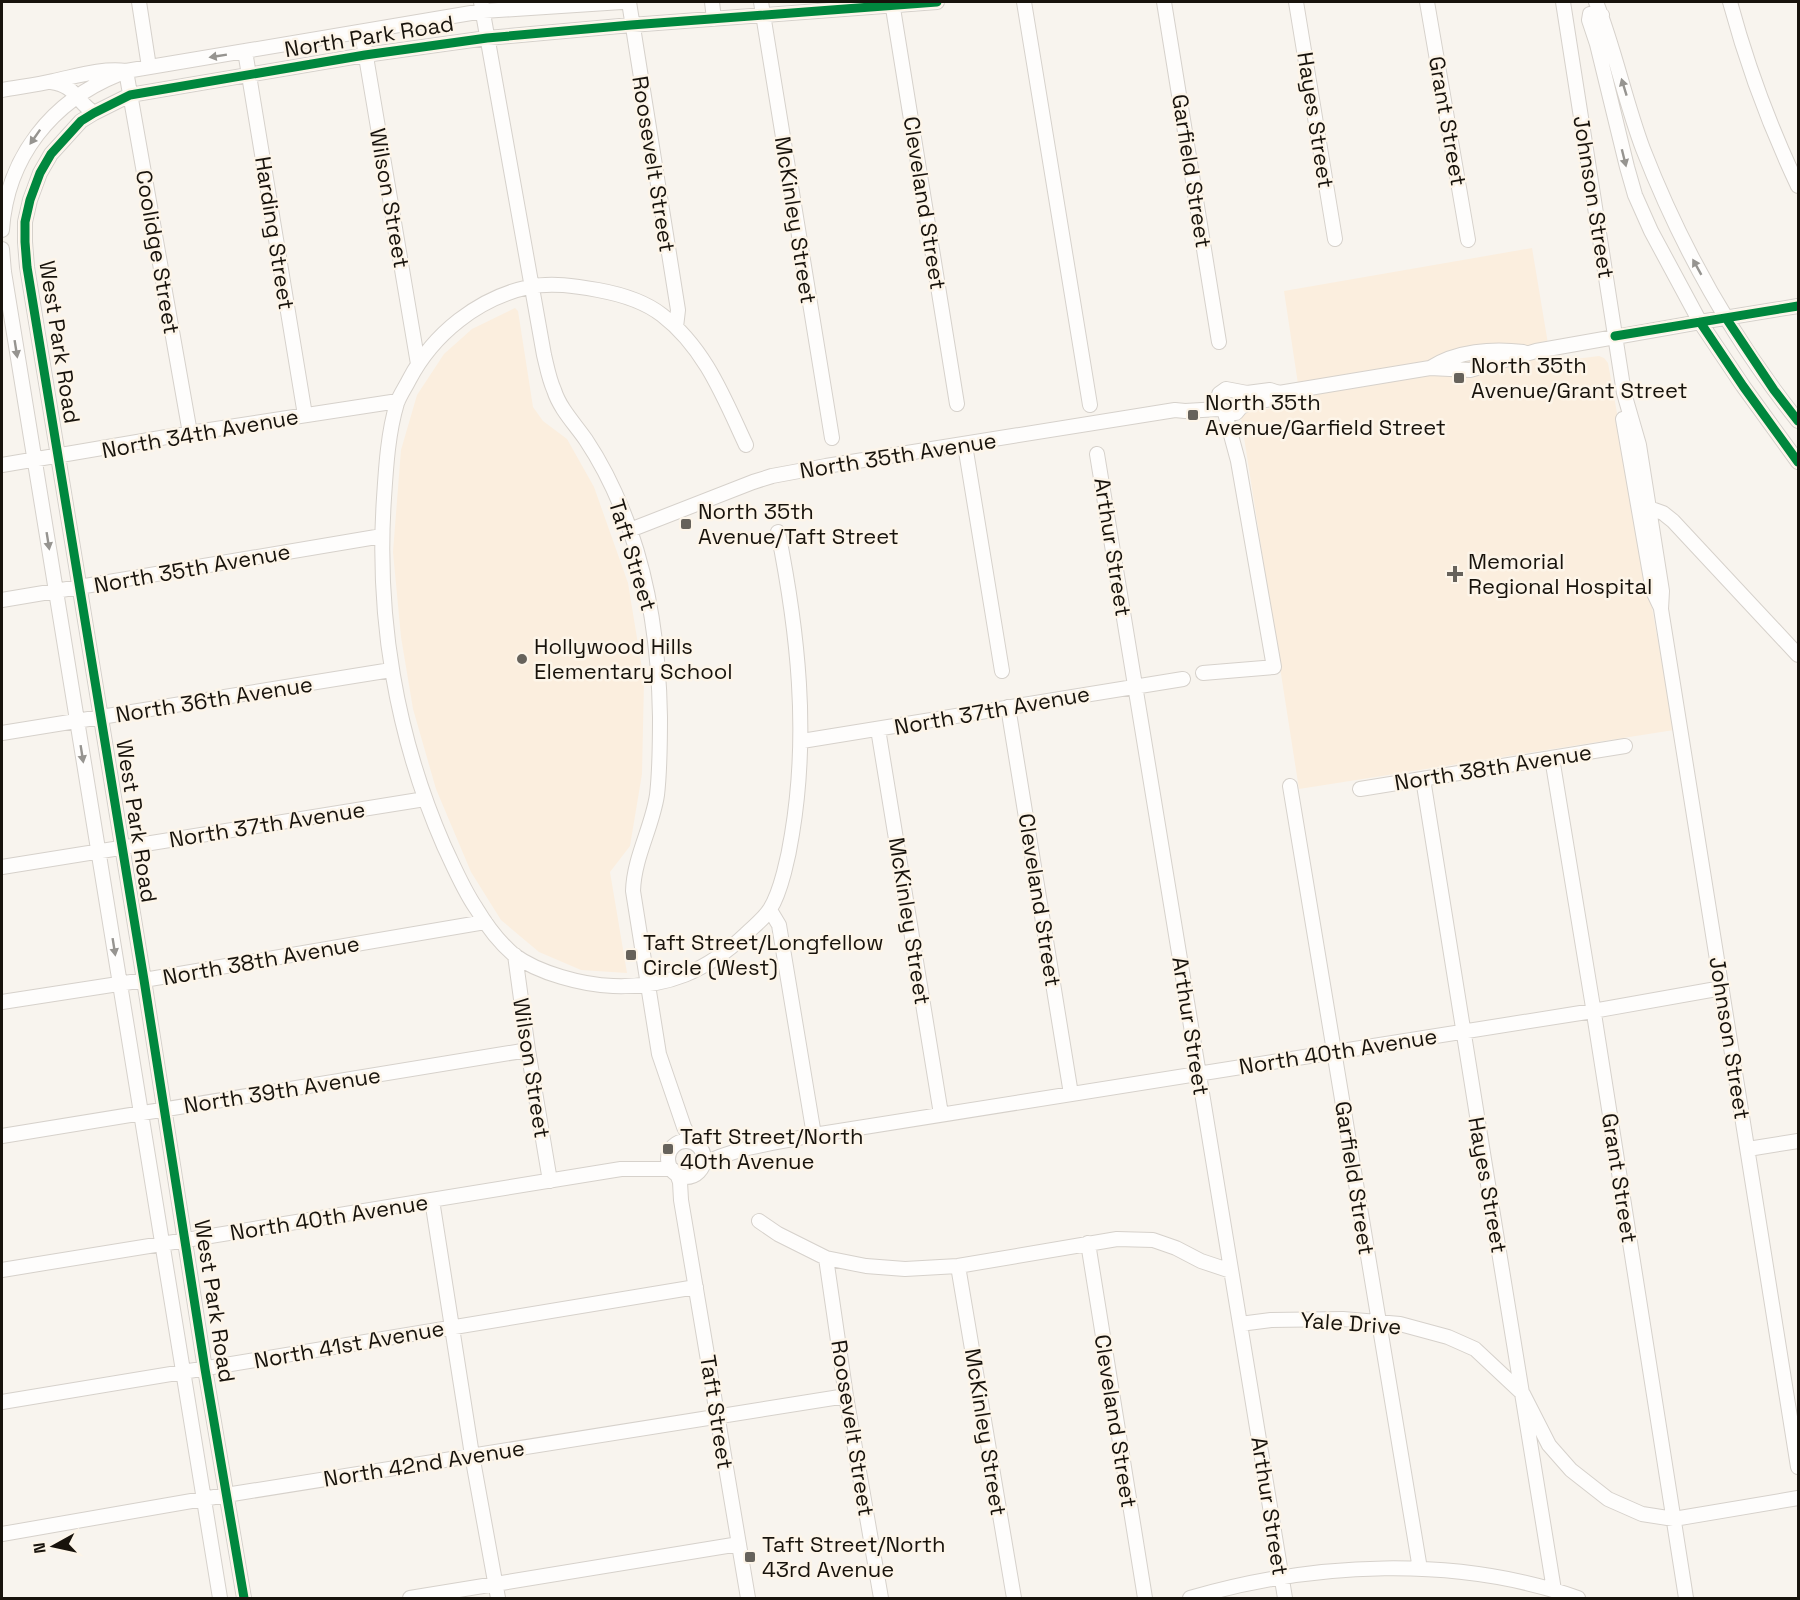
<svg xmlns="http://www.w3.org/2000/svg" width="1800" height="1600" font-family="'Space Grotesk',sans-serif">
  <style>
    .built { fill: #fbeede }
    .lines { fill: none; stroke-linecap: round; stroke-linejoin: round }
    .minor-casing { stroke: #d6d1cb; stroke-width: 16 }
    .minor { stroke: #fefdfc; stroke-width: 14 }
    .cycleway-casing { stroke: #fdf5e9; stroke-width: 13 }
    .cycleway { stroke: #00873e; stroke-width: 9 }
    .oneway { fill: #969490 }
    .poi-dot { fill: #66625b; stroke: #fdf5e9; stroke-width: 2 }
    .labels { text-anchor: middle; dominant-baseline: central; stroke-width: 5; stroke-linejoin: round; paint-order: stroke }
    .street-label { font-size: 22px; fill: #18130c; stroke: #fdf5e9 }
    .poi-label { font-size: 22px; fill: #18130c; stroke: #fdf5e9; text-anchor: start }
  </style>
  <rect width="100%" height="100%" fill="#f8f4ee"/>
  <path class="built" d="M1532,248l19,114 48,-6 5,2 4,5 66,367 -375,59 -58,-371 3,-4 8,-3 49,-7 -17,-113z
    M515,308l3,3 15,96 10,14 24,18 27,48 34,96 16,98 -2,93 -12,72 -20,26 17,101 -46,-3 -42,-18 -38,-32 -30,-48 -35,-83 -23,-80 -12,-72 -8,-85 8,-102 16,-55 27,-41 28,-25z"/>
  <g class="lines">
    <defs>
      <path id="minor" d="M139,2l10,65
        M481,2l63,353c3,12 5,24 10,35 6,19 21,34 32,50 18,27 33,59 44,90 21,60 29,123 30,187 0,26 0,52 -3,78 -5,33 -23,62 -24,96l26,163 25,73 8,15
        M629,2l49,308 -2,17
        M712,2l2,17
        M761,2l71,436
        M892,2l65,402
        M1024,2l66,403
        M1164,2l55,340
        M1296,2l39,237
        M1427,2l41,238
        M1563,2l61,391 15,52 23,146 -1,18 137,858
        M1596,2c19,48 29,99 47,147 38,98 90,190 155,272
        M1730,2c17,63 40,125 68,184
        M1602,15l-5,-3 -7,2 -1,6 8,24 30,123 8,28 16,36 49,91 43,64 55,76
        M362,33l56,331
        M245,51l60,364
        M126,71l64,362
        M51,82c24,3 25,19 43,31
        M2,90c16,-3 34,-5 51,-9 24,-5 49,-13 73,-10l357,-60 139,-9
        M2,230c5,-73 50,-129 117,-156
        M2,249l2,23 216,1326
        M1430,368c26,-17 63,-20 93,-16
        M1279,393l-8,6 -21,4 -9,4 -5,6h-11l-7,-7 1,-12 7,-5 21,4 23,-3 9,3 151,-25 40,2 66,-19 164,-29 98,-16
        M1623,419l30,172 8,17
        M746,445c-22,-47 -41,-97 -84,-130 -18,-14 -42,-21 -64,-25 -22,-4 -47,-8 -69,-3 -51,11 -96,47 -120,93 -4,8 -9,15 -12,23 -9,30 -11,64 -13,95 -8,119 12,238 60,348 10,21 19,43 32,62 9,15 24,35 38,47 24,18 69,30 99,31 54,2 94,-15 133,-52 8,-8 19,-16 24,-25 11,-17 19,-55 22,-75 17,-102 6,-202 -14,-302
        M965,445l37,226
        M1097,454l188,1144
        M2,465l188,-32 208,-32
        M1649,508l14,5 10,8 125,134
        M630,530l123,-48 19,-6 54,-10 349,-56 10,1 34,-2
        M2,600l380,-64
        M1203,673l71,-6 -36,-206 -13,-48
        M1008,707l63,387
        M878,729l63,385
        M2,733l389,-63
        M802,741l381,-62
        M1552,758l40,243 94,597
        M1423,779c42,271 88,540 131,811
        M1290,786l130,783
        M1360,789l265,-43
        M2,867l423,-68
        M770,910l9,15 35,210
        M515,955l13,95 22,131
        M2,1002l142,-22 341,-58
        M2,1136l526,-86
        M668 1159a18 18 0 1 1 36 0a18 18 0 1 1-36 0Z
        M1748,1149l50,-8
        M703,1164c33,-17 74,-21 111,-29l779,-124 129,-23
        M677,1174l3,8 1,18 67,398
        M432,1200l40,255 26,143
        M759,1221l19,13 48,24 40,8 39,3 53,-3 159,-27 36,1 23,8 25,13 30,10
        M1088,1243l57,355
        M826,1258l20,138 35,202
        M958,1266l56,332
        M2,1270l619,-101h51
        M1240,1324l31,-4 72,-1 57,5 48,13 27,12 48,45 26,51 22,25 37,29 34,15 32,5 124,-21
        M2,1402l694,-115
        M2,1534l224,-39 620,-99
        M244,1598l-39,-229 -61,-389 -117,-713 -2,-25v-20l5,-22 10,-27 11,-19 30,-33 13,-8 36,-18 235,-40 122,-17 144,-13 306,-23
        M410,1598l329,-54
        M1190,1598c124,-36 265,-43 388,0"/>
    </defs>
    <use href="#minor" class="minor-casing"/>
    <use href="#minor" class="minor"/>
    <defs>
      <path id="cycleway" d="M1726,318l48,72 24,31
        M1700,322l43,64 55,76
        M1615,336l183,-30
        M244,1598l-39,-229 -61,-389 -117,-713 -2,-25v-20l5,-22 10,-27 11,-19 30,-33 13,-8 36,-18 235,-40 122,-17 144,-13 306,-23"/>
    </defs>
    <use href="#cycleway" class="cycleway-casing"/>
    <use href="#cycleway" class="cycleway"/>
  </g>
  <defs><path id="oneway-solid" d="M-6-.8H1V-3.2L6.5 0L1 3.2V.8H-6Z" transform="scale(1.5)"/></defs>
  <g class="oneway">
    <use href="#oneway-solid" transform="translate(218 56) rotate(171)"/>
    <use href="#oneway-solid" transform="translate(1624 87) rotate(-107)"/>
    <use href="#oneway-solid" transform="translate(35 137) rotate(125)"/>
    <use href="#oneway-solid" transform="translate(1624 158) rotate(76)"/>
    <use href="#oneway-solid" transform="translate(1697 267) rotate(-119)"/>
    <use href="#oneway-solid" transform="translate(16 349) rotate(81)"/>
    <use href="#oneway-solid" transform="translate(48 541) rotate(81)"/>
    <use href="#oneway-solid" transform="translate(82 754) rotate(81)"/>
    <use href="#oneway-solid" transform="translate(114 947) rotate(81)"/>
  </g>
  <g class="poi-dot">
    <rect x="1453" y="372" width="12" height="12" rx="3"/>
    <rect x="1187" y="409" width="12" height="12" rx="3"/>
    <rect x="680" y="518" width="12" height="12" rx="3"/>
    <path d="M1452 565h6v6h6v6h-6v6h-6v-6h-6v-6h6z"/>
    <circle cx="522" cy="659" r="6"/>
    <rect x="625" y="949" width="12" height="12" rx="3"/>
    <rect x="662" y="1143" width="12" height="12" rx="3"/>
    <rect x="744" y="1551" width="12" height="12" rx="3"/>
  </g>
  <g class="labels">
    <g class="street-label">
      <text transform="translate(369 36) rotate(-9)">North Park Road</text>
      <text transform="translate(1316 120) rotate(81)">Hayes Street</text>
      <text transform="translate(1448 121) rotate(80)">Grant Street</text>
      <text transform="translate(654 164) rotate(81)">Roosevelt Street</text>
      <text transform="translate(1192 171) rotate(81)">Garfield Street</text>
      <text transform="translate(1594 197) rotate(81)">Johnson Street</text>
      <text transform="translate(390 198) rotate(80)">Wilson Street</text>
      <text transform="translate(925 203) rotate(81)">Cleveland Street</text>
      <text transform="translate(796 220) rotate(81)">McKinley Street</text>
      <text transform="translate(275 233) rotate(81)">Harding Street</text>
      <text transform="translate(158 252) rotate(80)">Coolidge Street</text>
      <text transform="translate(60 342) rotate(81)">West Park Road</text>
      <text transform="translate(200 433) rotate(-10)">North 34th Avenue</text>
      <text transform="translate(898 455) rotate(-9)">North 35th Avenue</text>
      <text transform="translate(1113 547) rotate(81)">Arthur Street</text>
      <text transform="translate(633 555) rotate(73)">Taft Street</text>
      <text transform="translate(192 568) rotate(-10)">North 35th Avenue</text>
      <text transform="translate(214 699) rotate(-9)">North 36th Avenue</text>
      <text transform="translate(992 710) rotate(-10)">North 37th Avenue</text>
      <text transform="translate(1493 767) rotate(-9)">North 38th Avenue</text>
      <text transform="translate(137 821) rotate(81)">West Park Road</text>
      <text transform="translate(267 824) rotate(-9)">North 37th Avenue</text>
      <text transform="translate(1040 900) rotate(81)">Cleveland Street</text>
      <text transform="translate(910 921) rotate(81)">McKinley Street</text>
      <text transform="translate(261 960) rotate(-10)">North 38th Avenue</text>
      <text transform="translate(1191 1026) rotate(81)">Arthur Street</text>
      <text transform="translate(1730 1038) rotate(81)">Johnson Street</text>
      <text transform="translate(1338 1051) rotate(-9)">North 40th Avenue</text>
      <text transform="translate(532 1068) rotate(81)">Wilson Street</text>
      <text transform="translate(282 1090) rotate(-9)">North 39th Avenue</text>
      <text transform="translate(1355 1178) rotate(81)">Garfield Street</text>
      <text transform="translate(1620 1178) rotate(81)">Grant Street</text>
      <text transform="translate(1488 1185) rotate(80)">Hayes Street</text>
      <text transform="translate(329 1217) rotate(-9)">North 40th Avenue</text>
      <text transform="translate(215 1301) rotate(81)">West Park Road</text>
      <text transform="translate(1351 1323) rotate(4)">Yale Drive</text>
      <text transform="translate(349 1344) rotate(-10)">North 41st Avenue</text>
      <text transform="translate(717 1412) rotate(81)">Taft Street</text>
      <text transform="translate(1116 1421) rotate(81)">Cleveland Street</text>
      <text transform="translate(853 1428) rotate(81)">Roosevelt Street</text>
      <text transform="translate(986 1432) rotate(81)">McKinley Street</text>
      <text transform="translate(424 1463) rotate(-9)">North 42nd Avenue</text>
      <text transform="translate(1270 1506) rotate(81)">Arthur Street</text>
    </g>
    <g class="poi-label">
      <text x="1471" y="365">North 35th<tspan x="1471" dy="25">Avenue/Grant Street</tspan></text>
      <text x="1205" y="402">North 35th<tspan x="1205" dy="25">Avenue/Garfield Street</tspan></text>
      <text x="698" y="511">North 35th<tspan x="698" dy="25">Avenue/Taft Street</tspan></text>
      <text x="1468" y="561">Memorial<tspan x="1468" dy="25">Regional Hospital</tspan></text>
      <text x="534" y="646">Hollywood Hills<tspan x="534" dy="25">Elementary School</tspan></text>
      <text x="643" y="942">Taft Street/Longfellow<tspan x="643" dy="25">Circle (West)</tspan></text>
      <text x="680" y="1136">Taft Street/North<tspan x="680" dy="25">40th Avenue</tspan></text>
      <text x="762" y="1544">Taft Street/North<tspan x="762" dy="25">43rd Avenue</tspan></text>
    </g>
  </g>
  <rect width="1800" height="1600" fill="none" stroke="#18130c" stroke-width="6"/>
  <g transform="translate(54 1546) rotate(262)" stroke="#fdf5e9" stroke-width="4.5" paint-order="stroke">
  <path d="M0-4.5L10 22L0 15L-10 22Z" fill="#18130c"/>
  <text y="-9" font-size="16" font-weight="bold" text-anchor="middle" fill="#18130c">N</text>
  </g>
</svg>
